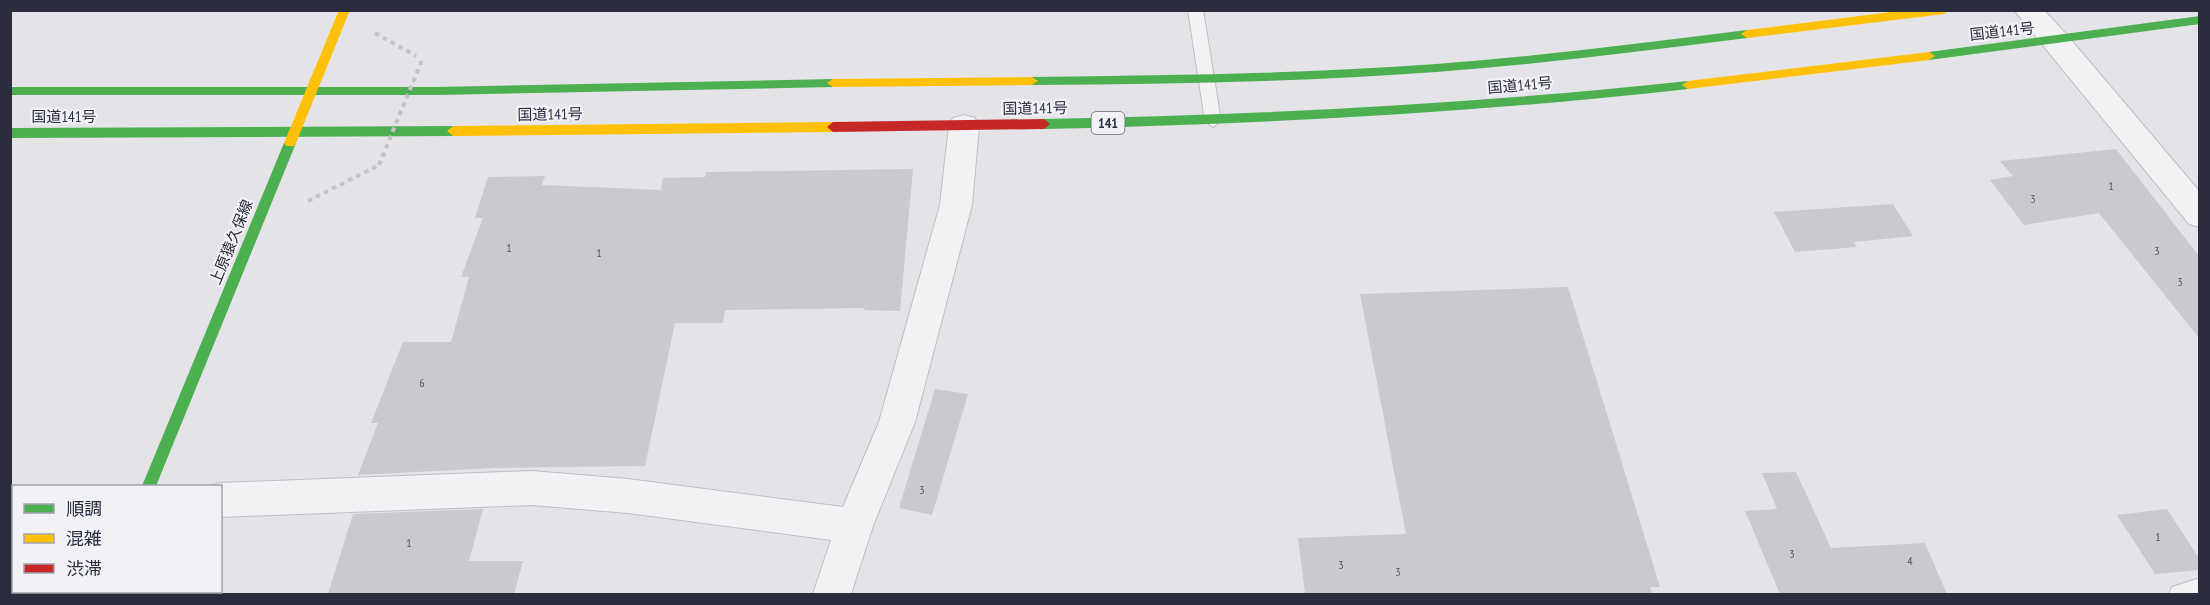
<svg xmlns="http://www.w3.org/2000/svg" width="2210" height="605" font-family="'PT Sans Narrow','Noto Sans JP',sans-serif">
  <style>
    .building { fill: #c9c9ce }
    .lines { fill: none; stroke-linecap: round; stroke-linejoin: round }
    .lane-casing { stroke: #bfbfc3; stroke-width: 2 }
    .street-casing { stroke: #bfbfc3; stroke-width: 2 }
    .path { stroke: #c2c2c8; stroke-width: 4; stroke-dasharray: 4.5 4.5; stroke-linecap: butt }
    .lane { fill: #f2f2f5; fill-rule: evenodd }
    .street { fill: #f2f2f5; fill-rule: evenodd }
    .fast { fill: #4caf50; fill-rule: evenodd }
    .slow { fill: #ffc107; fill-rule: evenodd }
    .jam { fill: #c62828; fill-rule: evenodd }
    .path-bridge { stroke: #c2c2c8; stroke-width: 4; stroke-dasharray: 4.5 4.5; stroke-linecap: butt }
    .labels { text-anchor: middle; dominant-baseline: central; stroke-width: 4.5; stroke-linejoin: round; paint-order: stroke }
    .number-label { font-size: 12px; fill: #555564 }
    .shield { fill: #f1f2f6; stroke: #676776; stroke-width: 1.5 }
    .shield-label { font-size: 14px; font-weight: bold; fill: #2c2c3f }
    .street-label { font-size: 15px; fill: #2c2c3f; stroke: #f1f2f6 }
  </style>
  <rect width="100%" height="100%" fill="#e3e3e8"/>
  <path class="building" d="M2116,149l83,107v82l-100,-125 -75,12 -34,-45 23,-4 -13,-15z
    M913,169l-13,142 -36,-1 1,-2 -140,2 -2,13h-48l-30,143 -151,2 -136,7 20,-52h-7l32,-81h48l18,-65h-8l22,-59h-8l13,-41 57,-1 -3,9 119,5 2,-12 42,-1 1,-5z
    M1893,204l20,32 -59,6 3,5 -62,5 -21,-40z
    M1568,287l92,300h-10l2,7 -347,-1 -7,-55 108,-4 -46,-240z
    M935,389l33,5 -36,121 -33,-7z
    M1796,472l35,76 94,-5 22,51h-167l-35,-83 32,-2 -15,-36z
    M483,509l-14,52h54l-9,33h-186l25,-80z
    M2167,509l32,49v12l-44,4 -38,-59z"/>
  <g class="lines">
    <defs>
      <path id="lane" d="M1188,10h15l18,111 -8,6 -8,-6z
        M2200,578v16h-31l3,-7z"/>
      <path id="street" d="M2014,10h30l22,24 134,158v35l-11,-3z
        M964,115l11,3 4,8 -7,79 -57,217 -42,104 -22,68h-38l18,-54 -203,-27 -96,-8 -312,12v-31h-9l9,-3 312,-12 96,8 215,28 36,-85 61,-217 9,-79 4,-8z"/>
    </defs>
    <use href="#lane" class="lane-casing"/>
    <use href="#street" class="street-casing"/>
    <path class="path" d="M375,33l41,23
      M308,201l69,-35"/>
    <use href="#lane" class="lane"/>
    <use href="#street" class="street"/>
    <path class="fast" d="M2200,16v8l-271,36 -6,-4 6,-4z
      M1747,30l6,4 -6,4c-104,13 -207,26 -311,34 -135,10 -269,12 -404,13l-6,-4 6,-4c135,-2 269,-3 404,-13 104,-8 207,-21 311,-34z
      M833,79l6,4 -6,4 -396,8h-427v-8h427z
      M1688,81l6,4 -6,4c-214,24 -429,35 -644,40l-6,-5 6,-5c215,-4 430,-15 644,-38z
      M453,126l6,5 -6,5 -443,2v-10z
      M290,138l6,5 -140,343h-14l142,-343z"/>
    <path class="slow" d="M339,10h11l-54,133 -2,3h-8l-2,-3z
      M1907,10h42l-5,4 -197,24 -6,-4 6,-4z
      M1929,52l6,4 -6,4 -241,29 -6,-4 6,-4z
      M1032,77l6,4 -6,4 -199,2 -6,-4 6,-4z
      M833,122l6,5 -6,5 -380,4 -6,-5 6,-5z"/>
    <path class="jam" d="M1044,119l6,5 -6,5 -211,3 -6,-5 6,-5z
      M96,592h16l-1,2h-16z"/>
    <path class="path-bridge" d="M379,165l43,-105"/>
  </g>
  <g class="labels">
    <g class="number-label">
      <text x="2111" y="185">1</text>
      <text x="2033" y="198">3</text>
      <text x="509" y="247">1</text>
      <text x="2157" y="250">3</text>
      <text x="599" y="252">1</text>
      <text x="2180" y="281">3</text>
      <text x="422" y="382">6</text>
      <text x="922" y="489">3</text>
      <text x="2158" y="536">1</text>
      <text x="409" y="542">1</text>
      <text x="1792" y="553">3</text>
      <text x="1910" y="560">4</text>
      <text x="1341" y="564">3</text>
      <text x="1398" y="571">3</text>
    </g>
    <rect class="shield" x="1091.5" y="112" width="33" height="22" rx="4.5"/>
    <g class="shield-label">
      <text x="1108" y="123">141</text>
    </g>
    <g class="street-label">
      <text transform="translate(2002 31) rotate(-6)">国道141号</text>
      <text transform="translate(1520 85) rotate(-5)">国道141号</text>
      <text transform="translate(1035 108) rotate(-1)">国道141号</text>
      <text transform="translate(550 114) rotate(-1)">国道141号</text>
      <text x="64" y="116">国道141号</text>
      <text transform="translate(231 242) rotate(-68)">上原猿久保線</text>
    </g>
  </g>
  <rect width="2210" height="605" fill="none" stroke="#2c2c3f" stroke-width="24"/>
  <rect x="12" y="485" width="210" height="108" fill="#f1f2f6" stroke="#a2a3ad" stroke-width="1.5"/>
  <rect x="24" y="504" width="30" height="9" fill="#4caf50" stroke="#a2a3ad" stroke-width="1.5"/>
  <text x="66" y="515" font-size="18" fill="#2c2c3f">順調</text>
  <rect x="24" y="534" width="30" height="9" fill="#ffc107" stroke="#a2a3ad" stroke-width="1.5"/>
  <text x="66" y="545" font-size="18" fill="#2c2c3f">混雑</text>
  <rect x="24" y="564" width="30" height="9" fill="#c62828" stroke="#a2a3ad" stroke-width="1.5"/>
  <text x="66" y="575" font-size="18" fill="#2c2c3f">渋滞</text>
</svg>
